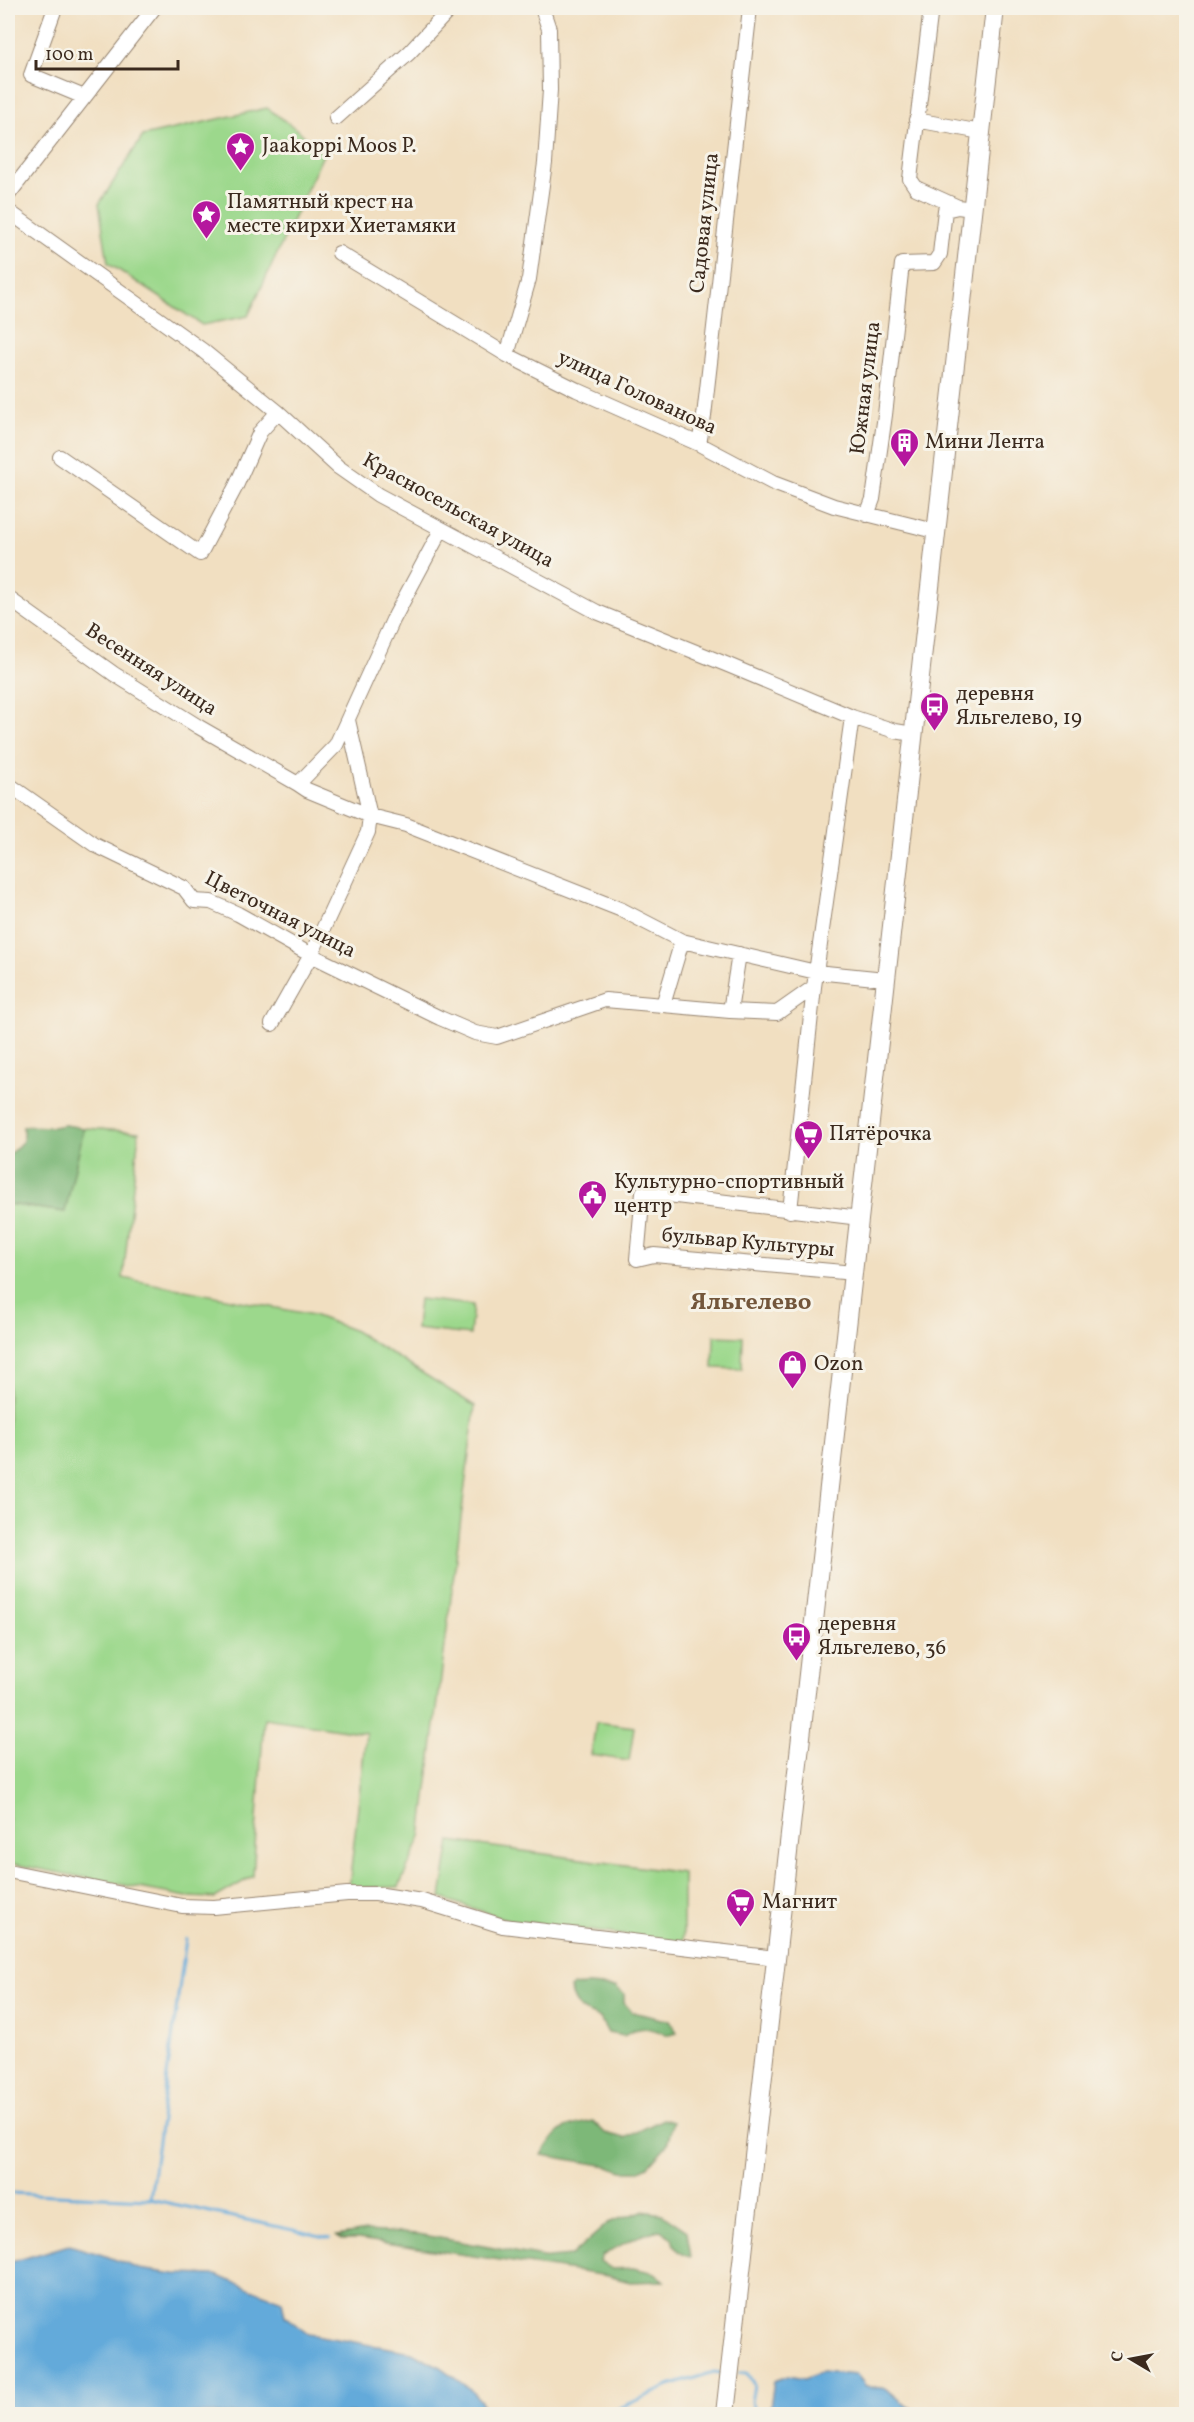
<svg xmlns="http://www.w3.org/2000/svg" width="1194" height="2422" font-family="Vollkorn,serif">
  <style>
    .green { fill: #9cd88c; stroke: #6c8155; stroke-width: 1.5 }
    .forest { fill: #7db878; stroke: #5c714b; stroke-width: 1.5 }
    .water { fill: #64aada; stroke: #506a7c; stroke-width: 1.5 }
    .lines { fill: none; stroke-linecap: round; stroke-linejoin: round }
    .stream { stroke: #64aada; stroke-width: 3 }
    .minor-casing { stroke: #968470; stroke-width: 16 }
    .major-casing { stroke: #968470; stroke-width: 20 }
    .minor { stroke: #fff; stroke-width: 14 }
    .major { stroke: #fff; stroke-width: 18 }
    .labels { text-anchor: middle; dominant-baseline: central; stroke-width: 6; stroke-linejoin: round; paint-order: stroke }
    .poi-label { font-size: 21px; fill: #3b2a1e; stroke: #f7f3e8; text-anchor: start }
    .street-label { font-size: 21px; fill: #3b2a1e; stroke: #f7f3e8 }
    .quarter-label { font-size: 24px; font-weight: bold; fill: #73563b; stroke: #f7f3e8 }
  </style>
  <rect width="100%" height="100%" fill="#f7f3e8"/>
  <filter id="ink" filterUnits="userSpaceOnUse"><feTurbulence type="fractalNoise" baseFrequency=".0167" numOctaves="2"/><feDisplacementMap in="SourceGraphic" scale="12" xChannelSelector="R" yChannelSelector="G"/><feConvolveMatrix kernelMatrix="1 2 1 2 8 2 1 2 1" color-interpolation-filters="sRGB"/></filter>
  <filter id="wash" filterUnits="userSpaceOnUse"><feTurbulence type="fractalNoise" baseFrequency=".008" numOctaves="4" result="noise"/><feDisplacementMap in="SourceGraphic" scale="24" xChannelSelector="R" yChannelSelector="G"/><feGaussianBlur stdDeviation="1.35" result="paint"/><feColorMatrix in="noise" values="0 0 0 0 0 0 0 0 0 0 0 0 0 0 0 0 0 1.4 0 .05"/><feComposite in="paint" operator="in"/></filter>
  <g filter="url(#wash)">
    <rect width="100%" height="100%" fill="#f1dfc1"/>
    <path class="green" d="M267,108l32,23 24,24 -75,161 -46,9 -94,-62 -9,-59 44,-68z
      M84,1128l55,4 -16,146 190,37 42,16 120,75 -54,431 -22,50 -50,1 17,-155 -102,-15 -11,158 -38,22 -28,-1 -179,-34v-659l56,8z
      M419,1299l54,6 -3,30 -54,-6z
      M714,1336l29,1 -1,32 -29,-1z
      M596,1722l38,5 -5,34 -38,-6z
      M450,1841l233,32v70l-174,-23 -68,-22z"/>
    <path class="forest" d="M65,1125l19,3 -19,84 -57,-8v-48l15,-15v-15l30,1z
      M588,1985l28,2 8,7v9l8,9 38,9 7,11 -10,3c-17,-8 -27,-10 -43,1l-16,-3 -8,-15c-19,-7 -24,-9 -30,-29l3,-3z
      M663,2119l10,3 -6,23 -19,21 -10,5h-16l-14,-5 -66,-11c16,-29 20,-27 51,-34l12,12 20,5z
      M642,2211l20,3 25,17 4,26c-11,-2 -17,-7 -19,-19l-12,-8c-22,4 -39,15 -58,26l-2,5 12,8 21,-1 22,5 9,8 -34,1 -22,-6 -250,-37h-16l-5,-3 29,-5 52,3 130,24 23,-2 37,-33z"/>
    <path class="water" d="M69,2245l37,11 33,13 36,5 41,1 66,26 3,15 23,18 104,18 28,15 28,20 13,14 3,13h-476v-151z
      M821,2372l36,3 9,11 21,3 20,17 15,8h-153l5,-33 13,-5 18,3z"/>
    <g class="lines">
      <path class="stream" d="M8,2193l142,6 180,39
        M150,2199l36,-260
        M739,2373h8l7,12 -3,17 5,12
        M606,2414l63,-28 45,-14 7,1"/>
    </g>
  </g>
  <g filter="url(#ink)">
    <g class="lines">
      <defs>
        <path id="minor" d="M55,8l-24,67 53,22
          M931,8l-21,171 6,9 42,19
          M336,118l73,-65 42,-45
          M916,120l65,12
          M8,195l146,-187
          M8,211l194,139 76,62 60,55 40,28 219,117 131,53 124,52 43,14 18,3
          M339,253l168,102 70,35 122,54 74,39 61,23 101,25
          M507,355l22,-76 16,-116 5,-73 -1,-61 -7,-21
          M699,444l5,-28 46,-408
          M60,457l140,97 36,-68 24,-54 18,-20
          M867,515l6,-16 12,-84 17,-151 32,-1 6,-9 5,-44 13,-3 14,2
          M8,598l106,76 85,53 99,57 38,-39 57,-125 48,-90
          M8,784l87,61 89,43 10,13 17,1 27,12 73,41 129,63 35,15 22,4 108,-37 58,5 19,-64
          M298,784l9,6 63,26 36,9 216,85 60,31 134,31 69,7
          M663,1005l67,6 9,-57
          M730,1011l47,2 37,-26 38,-270
          M272,1024l39,-69 57,-123 2,-16 -22,-96
          M790,1211l24,-224
          M854,1273l-200,-18 -17,4 6,-67 217,26
          M8,1871l174,35 32,1 133,-13h29l46,7 81,25 273,32"/>
        <path id="major" d="M725,2414l270,-2406"/>
      </defs>
      <use href="#minor" class="minor-casing"/>
      <use href="#major" class="major-casing"/>
      <use href="#minor" class="minor"/>
      <use href="#major" class="major"/>
    </g>
  </g>
  <defs>
    <symbol id="sight-pin" viewBox="-11 -11 22 30"><path d="M0 17L-7.5 6A9.5 9.5 0 1 1 7.5 6Z" fill="#b5179e" stroke="#f7f3e8"/><path d="M0-6L1.8-2.2L6-1.7L2.9 1.2L3.7 5.4L0 3.3L-3.7 5.4L-2.9 1.2L-6-1.7L-1.8-2.2Z" fill="#fff"/></symbol>
    <symbol id="building-pin" viewBox="-11 -11 22 30"><path d="M0 17L-7.5 6A9.5 9.5 0 1 1 7.5 6Z" fill="#b5179e" stroke="#f7f3e8"/><path d="M-4-6H4V6H1V3H-1V6H-4ZM-2.5-4.3h1.7v1.8h-1.7ZM.8-4.3h1.7v1.8H.8ZM-2.5-1h1.7V.8h-1.7ZM.8-1h1.7V.8H.8Z" fill="#fff"/></symbol>
    <symbol id="bus-pin" viewBox="-11 -11 22 30"><path d="M0 17L-7.5 6A9.5 9.5 0 1 1 7.5 6Z" fill="#b5179e" stroke="#f7f3e8"/><path d="M-5-6H5V4H4V6H2V4H-2V6H-4V4H-5ZM-3.5-4V0h7V-4ZM-3.5 1.2v1.5H-2V1.2ZM2 1.2v1.5H3.5V1.2Z" fill="#fff"/></symbol>
    <symbol id="supermarket-pin" viewBox="-11 -11 22 30"><path d="M0 17L-7.5 6A9.5 9.5 0 1 1 7.5 6Z" fill="#b5179e" stroke="#f7f3e8"/><path d="M-6-5.5h2.5l.6 2H6L4.5 2H-2.5L-4.4-4H-6ZM-1.5 3.2a1.3 1.3 0 1 0 .1 0ZM3 3.2a1.3 1.3 0 1 0 .1 0Z" fill="#fff"/></symbol>
    <symbol id="civic-pin" viewBox="-11 -11 22 30"><path d="M0 17L-7.5 6A9.5 9.5 0 1 1 7.5 6Z" fill="#b5179e" stroke="#f7f3e8"/><path d="M-.6-6.5H3V-4.5H.6V-3L4-1V1h2V6H-6V1h2V-1L-.6-3ZM-1.2 2.5V6h2.4V2.5Z" fill="#fff"/></symbol>
    <symbol id="shop-pin" viewBox="-11 -11 22 30"><path d="M0 17L-7.5 6A9.5 9.5 0 1 1 7.5 6Z" fill="#b5179e" stroke="#f7f3e8"/><path d="M-5-2.5h2.3a2.7 3.5 0 0 1 5.4 0H5L5.5 6h-11ZM-1.5-2.5h3a1.5 2.3 0 0 0-3 0Z" fill="#fff"/></symbol>
  </defs>
  <g fill-rule="evenodd">
    <use href="#sight-pin" x="224" y="130" width="33" height="45"/>
    <use href="#sight-pin" x="190" y="198" width="33" height="45"/>
    <use href="#building-pin" x="888" y="426" width="33" height="45"/>
    <use href="#bus-pin" x="918" y="690" width="33" height="45"/>
    <use href="#supermarket-pin" x="792" y="1118" width="33" height="45"/>
    <use href="#civic-pin" x="576" y="1178" width="33" height="45"/>
    <use href="#shop-pin" x="776" y="1348" width="33" height="45"/>
    <use href="#bus-pin" x="780" y="1620" width="33" height="45"/>
    <use href="#supermarket-pin" x="724" y="1886" width="33" height="45"/>
  </g>
  <g class="labels">
    <g class="poi-label">
      <text x="262" y="146">Jaakoppi Moos P.</text>
      <text x="227" y="202">Памятный крест на<tspan x="227" dy="24">месте кирхи Хиетамяки</tspan></text>
      <text x="925" y="442">Мини Лента</text>
      <text x="956" y="694">деревня<tspan x="956" dy="24">Яльгелево, 19</tspan></text>
      <text x="829" y="1134">Пятёрочка</text>
      <text x="614" y="1182">Культурно-спортивный<tspan x="614" dy="24">центр</tspan></text>
      <text x="814" y="1364">Ozon</text>
      <text x="818" y="1624">деревня<tspan x="818" dy="24">Яльгелево, 36</tspan></text>
      <text x="762" y="1902">Магнит</text>
    </g>
    <g class="street-label">
      <text transform="translate(705 223) rotate(-84)">Садовая улица</text>
      <text transform="translate(866 388) rotate(-83)">Южная улица</text>
      <text transform="translate(637 393) rotate(25)">улица Голованова</text>
      <text transform="translate(458 511) rotate(29)">Красносельская улица</text>
      <text transform="translate(151 670) rotate(33)">Весенняя улица</text>
      <text transform="translate(280 915) rotate(27)">Цветочная улица</text>
      <text transform="translate(748 1243) rotate(5)">бульвар Культуры</text>
    </g>
    <g class="quarter-label">
      <text x="751" y="1303">Яльгелево</text>
    </g>
  </g>
  <rect width="1194" height="2422" fill="none" stroke="#f7f3e8" stroke-width="30"/>
  <g transform="translate(1131 2359) rotate(280)" stroke="#f7f3e8" stroke-width="4.5" paint-order="stroke">
  <path d="M0-4.5L10 22L0 15L-10 22Z" fill="#3b2a1e"/>
  <text y="-9" font-size="16" font-weight="bold" text-anchor="middle" fill="#3b2a1e">С</text>
  </g>
  <path d="M36 60v9h142v-9" fill="none" stroke="#3b2a1e" stroke-width="3"/>
  <text x="45" y="60" font-size="18" fill="#3b2a1e" stroke="#f7f3e8" stroke-width="4.5" paint-order="stroke">100 m</text>
</svg>
